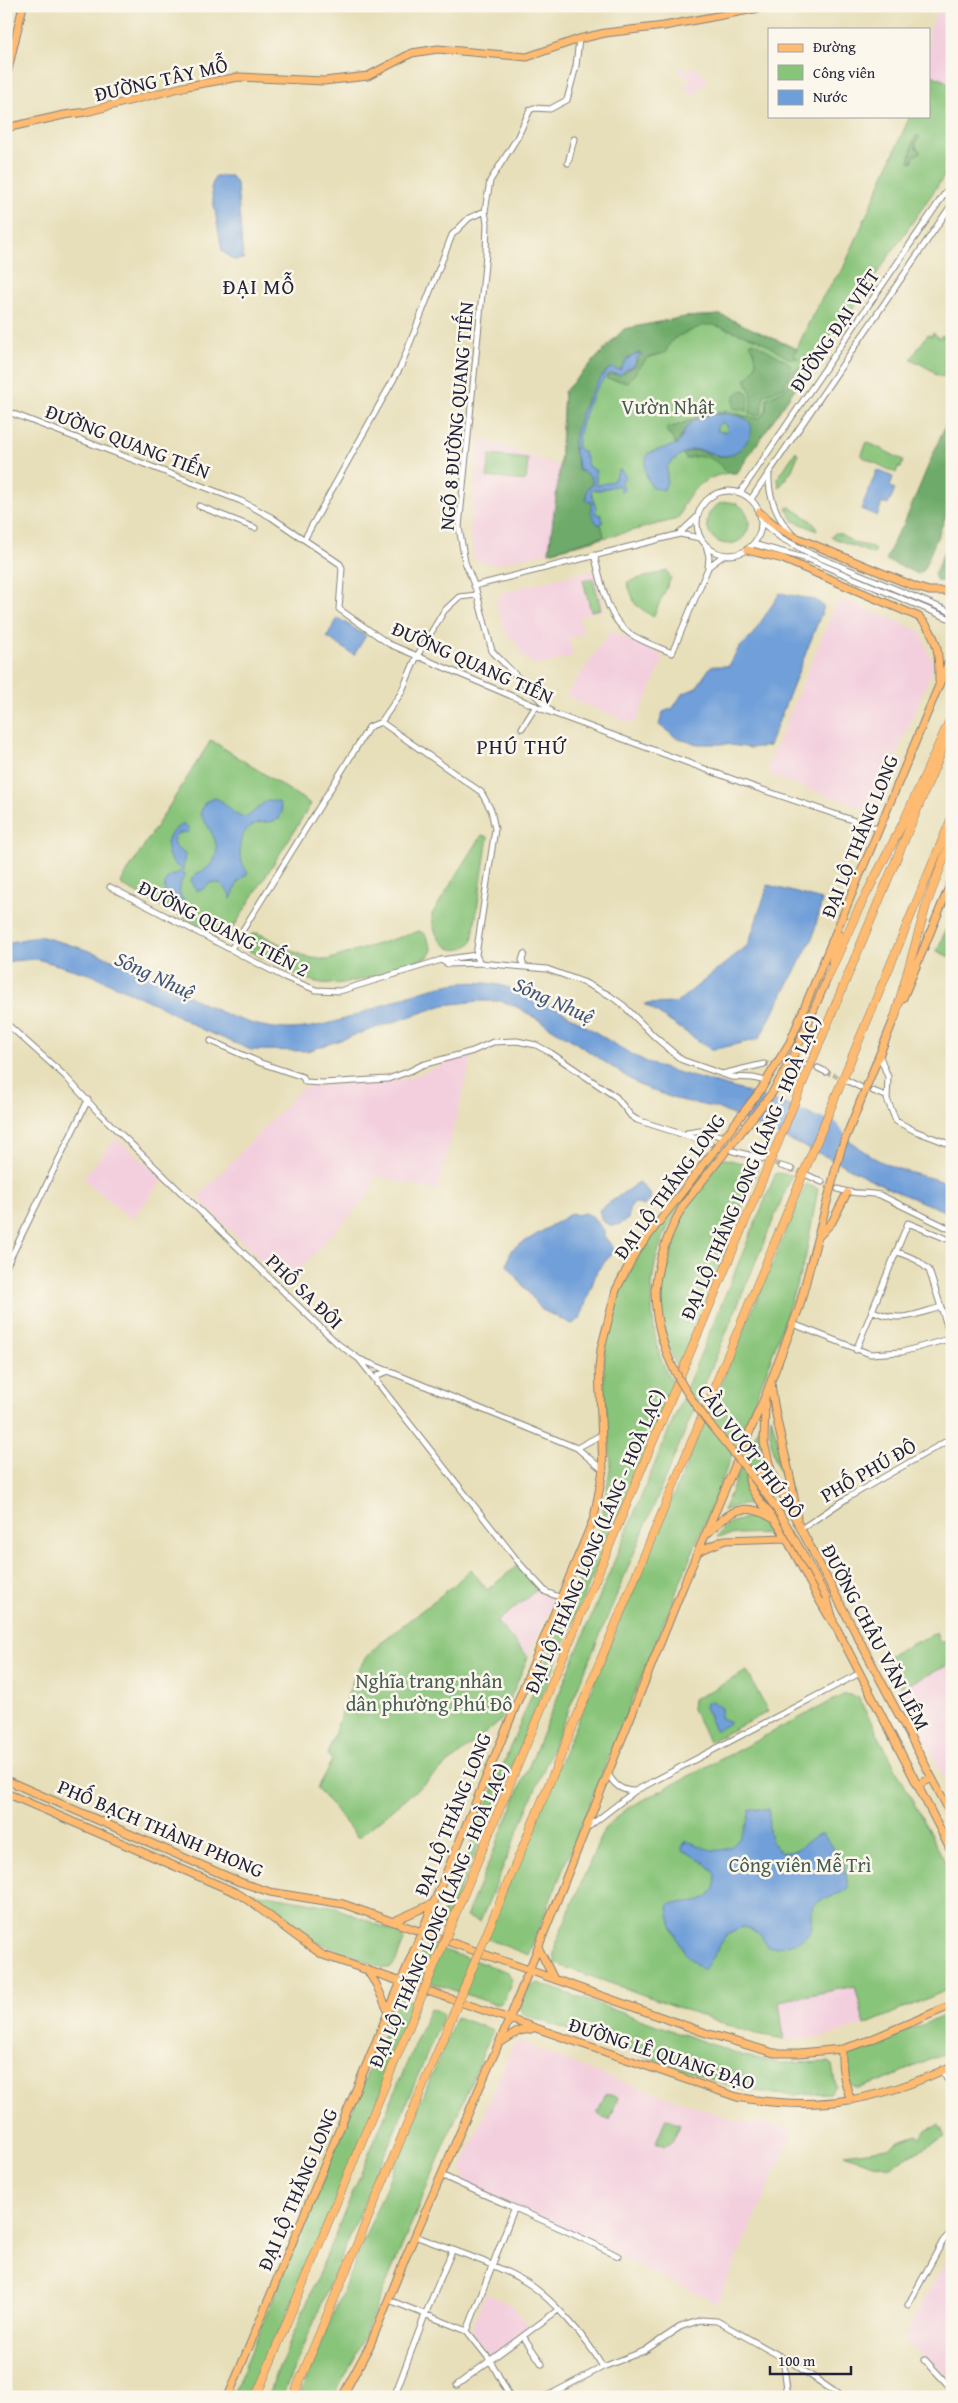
<svg xmlns="http://www.w3.org/2000/svg" width="958" height="2403" font-family="'Gentium Book Plus',serif">
  <style>
    .built { fill: #f3cfde }
    .green { fill: #88c479; stroke: #55735a }
    .forest { fill: #6eaa69; stroke: #486652 }
    .water { fill: #6f9fd9; stroke: #48608a; fill-rule: evenodd }
    .lines { fill: none; stroke-linecap: round; stroke-linejoin: round }
    .river { stroke: #6f9fd9; stroke-width: 10 }
    .minor-tunnel { stroke: #c0b9a0; stroke-width: 5; stroke-dasharray: 5 2.5; stroke-linecap: butt }
    .minor-casing { stroke: #84807a; stroke-width: 7 }
    .major-casing { stroke: #84807a; stroke-width: 9 }
    .highway-casing { stroke: #84807a; stroke-width: 9 }
    .minor { stroke: #fff; stroke-width: 5 }
    .major { stroke: #febb71; stroke-width: 7 }
    .highway { stroke: #febb71; stroke-width: 8 }
    .major-bridge-casing { stroke: #84807a; stroke-width: 9; stroke-linecap: butt }
    .highway-bridge-casing { stroke: #84807a; stroke-width: 9; stroke-linecap: butt }
    .major-bridge { stroke: #febb71; stroke-width: 7 }
    .highway-bridge { stroke: #febb71; stroke-width: 8 }
    .labels { text-anchor: middle; dominant-baseline: central; stroke-width: 5; stroke-linejoin: round; paint-order: stroke }
    .street-label { font-size: 20px; fill: #22223b; stroke: #fbf7ec }
    .park-label { font-size: 20px; fill: #465b51; stroke: #fbf7ec }
    .neighbourhood-label { font-size: 21px; letter-spacing: 1px; fill: #22223b; stroke: #fbf7ec }
    .water-label { font-size: 21px; font-style: italic; fill: #41547a; stroke: #fbf7ec }
  </style>
  <rect width="100%" height="100%" fill="#fbf7ec"/>
  <filter id="ink" filterUnits="userSpaceOnUse"><feTurbulence type="fractalNoise" baseFrequency=".02" numOctaves="2"/><feDisplacementMap in="SourceGraphic" scale="10" xChannelSelector="R" yChannelSelector="G"/><feConvolveMatrix kernelMatrix="1 2 1 2 8 2 1 2 1" color-interpolation-filters="sRGB"/></filter>
  <filter id="wash" filterUnits="userSpaceOnUse"><feTurbulence type="fractalNoise" baseFrequency=".0096" numOctaves="4" result="noise"/><feDisplacementMap in="SourceGraphic" scale="20" xChannelSelector="R" yChannelSelector="G"/><feGaussianBlur stdDeviation="1.12" result="paint"/><feColorMatrix in="noise" values="0 0 0 0 0 0 0 0 0 0 0 0 0 0 0 0 0 1.4 0 .05"/><feComposite in="paint" operator="in"/></filter>
  <g filter="url(#wash)">
    <rect width="100%" height="100%" fill="#e7dfb9"/>
    <path class="built" d="M939,6h13v78l-23,-10v-42z
      M681,66l8,5 3,-5 17,12 -15,18 -10,-7 7,-10 -13,-9z
      M480,438l80,28 -11,86 -56,12 -19,-4 -4,-31z
      M593,570l11,40 -25,6 4,18 -14,4 4,18 -37,10 -16,-12 -4,-14h-3l-5,-3 -12,-33 5,-11z
      M845,600l75,31 14,35 -58,136 -13,6 -91,-32 -4,-10 68,-162z
      M610,631l50,23 3,7 -26,59 -7,3 -64,-27z
      M473,1053l-36,138 -61,-15 -9,21 -81,87 -89,-86 105,-110 105,-9z
      M116,1138l47,41 -31,41 -49,-42z
      M538,1589l15,12 -25,56 -31,-35z
      M936,1633l3,8 13,-6v158l-70,-134z
      M855,1985l10,40 -43,12 -21,3 -17,-1 -5,-38z
      M516,2043h8l62,26 148,51 53,7 5,8 -75,168 -252,-119 -3,-16 46,-113z
      M952,2249v124l-5,2 -43,-34 5,-14z
      M485,2293l27,12 19,23 -40,29 -20,-27z"/>
    <path class="green" d="M929,74l23,10v81l-139,201 -4,2 -72,105c-21,-1 -41,10 -52,29 -4,6 -3,12 -8,17l-128,33 11,-86 4,-74 60,-63 61,-12 36,-2 76,34c13,-30 25,-56 46,-80l67,-153h19z
      M933,333l7,5 2,-3 10,6v15h-4l-5,8 4,2 -4,11 -9,-3 1,-2 -24,-13 17,-25 3,2z
      M867,442l36,18 -2,8 -3,-1 -2,6 -35,-17z
      M796,451l2,4 -6,15 -13,18 -1,-10z
      M490,455l38,4 -2,22 -39,-4z
      M707 523a21 21 0 1 1 42 0a21 21 0 1 1-42 0Z
      M790,507c9,7 25,12 27,24l-23,-10 -8,-13z
      M835,533l6,1 13,9 19,4 3,5 -3,2 -42,-17z
      M667,571l4,7 -18,39 -18,-13 -8,-22z
      M593,578l8,31 -10,2 -8,-31z
      M211,740l100,64 -81,129 -11,3 -96,-50 -2,-4z
      M482,835l6,2 -16,105c-21,21 -41,-6 -40,-28z
      M952,915v43l-15,-7z
      M419,931l6,3 7,16 -4,7c-32,11 -78,33 -112,25 -23,-6 -45,-21 -67,-31l-2,-11 5,-6 6,-1 47,24 22,3z
      M715,1152l2,2c-43,60 -74,94 -63,173 2,19 8,42 20,57l-230,543 -6,-3 142,-347 22,-60 9,-54 -7,-79v-28l4,-27 12,-37 22,-43z
      M722,1158l36,9 -79,205c-26,-54 -24,-113 7,-164 11,-18 25,-33 36,-50z
      M776,1173l16,2 -312,747 -14,-5z
      M806,1184l12,5 -13,71 -38,110 -239,585 -43,-17z
      M771,1416l20,78c-14,-25 -24,-49 -20,-78z
      M760,1423l1,25 6,20 -15,-1c-16,9 3,30 10,40 -14,-4 -26,-3 -39,4z
      M749,1517l15,4 12,12 -39,1 -20,3 9,-13z
      M518,1565l20,24 -41,33 31,35 -27,63 -143,118 -41,-50 15,-28 -5,-5 27,-78 10,-17 16,-17 73,-57 18,-17 16,21z
      M936,1633l3,8h13v22l-50,25 -17,-31z
      M747,1671l21,41 -59,30 -17,-33 1,-9z
      M845,1694l13,3 94,178v113l-87,37 -10,-39 -76,15 5,38 -28,-5 -22,-7 -178,-63 -2,-10 2,-12 48,-113 24,-21z
      M248,1892l83,14 70,28 3,7 -8,20 -5,7h-7l-72,-28z
      M432,1946l76,26 4,8 -7,19 -5,5h-6l-73,-25c-8,-10 -2,-30 11,-33z
      M538,1983l206,73 36,7 48,-1 4,3 4,22 -6,6 -35,2 -51,-5 -219,-75 -3,-4 -1,-7 8,-17z
      M399,1997l19,7 -166,393h-20z
      M430,2008l14,6 -162,383h-15z
      M952,2013v37l-69,30 -25,8 -8,-4 -4,-27 6,-5z
      M456,2017l37,13 -136,323 -23,44h-35z
      M606,2093l12,5 -9,22 -9,-3 -2,-4z
      M666,2118l14,6 -8,18 -7,4 -9,-4z
      M939,2125l7,12 -58,30 -16,-2 -28,-11 44,-6 11,-7 18,-6 4,3 4,-7z"/>
    <path class="forest" d="M917,135l3,2 -4,5v5l5,5 -7,4 -1,5 -4,1 4,-20z
      M721,315l76,34 -3,6 4,3h-10l-30,-19 -44,-14h-10l-26,11 -8,7 -5,10 -18,5 -19,24 -21,-3 -1,-3 18,-3 12,-8 3,-12 -12,6 -7,11 -11,-1 -3,2 -20,30 -12,40v7l5,23 7,1 7,7 -3,21 8,24h3l3,12 -55,16 11,-86 4,-74 60,-63 61,-12z
      M753,342l35,20 4,6 -8,19 -20,8 -3,19 -5,2 -6,-3 2,-18 -7,-16c14,-9 13,-22 5,-35z
      M799,367l8,4 -70,102 -11,-1c-11,-15 -23,-19 -40,-13l-3,-5c17,-11 30,7 47,1 6,-2 11,-8 16,-12l-1,-25 -21,-4v-3c13,0 24,9 36,7l6,-7 1,-13 19,-9 9,-20z
      M745,390l4,6 -2,15 -14,-3 1,-12 6,-5z
      M952,409v93l-29,69 -5,3 -32,-14 12,-29 5,-5z
      M707,411l15,1v2l-15,2 -23,16 -8,12 -10,-14 2,-3c7,2 30,-12 39,-16z
      M952,533v49l-15,-1 -3,-6z"/>
    <path class="water" d="M215,176h16l6,9 6,74 -10,1 -11,-9 -11,-63z
      M639,353l3,1 -5,4 -4,9 -6,2 -7,6 -9,-2c-16,8 -36,58 -33,76l6,3 4,14 8,5v15l17,-5 6,-11h2l5,7 -5,4 3,9 -3,1 -3,-6 -18,5h-8l-1,2 5,16 -1,5 6,2 2,7 -5,3 -7,-12 1,-11 -6,-2 1,-12 5,-2c2,-13 -7,-11 -14,-18 0,-9 -4,-15 -4,-22 -1,-21 20,-67 37,-78l9,2 7,-11z
      M727,414c7,1 17,2 22,8 10,13 -13,36 -27,34 -10,-1 -19,-8 -30,-6 -9,2 -20,10 -25,17v14l-3,9 -11,-2c-8,-11 -10,-22 -5,-35l30,-9c4,-6 6,-14 10,-19 9,-10 27,-11 39,-11zM723,422l5,7 -3,3 -8,-1v-5z
      M877,470l16,7 -3,10 5,2 -7,16 -6,-2 -5,13 -16,-7z
      M780,593l36,7 8,7 -55,139 -19,2 -25,-4h-27l-20,-5 -19,-14 4,-13 10,-4 9,-14 14,-6 15,-22h18l9,-17 13,-12z
      M338,618l28,18 -12,19 -27,-18z
      M215,798c12,3 15,17 28,19l7,-2 17,-15 12,2 3,9 -3,8c-8,4 -16,2 -24,5 -19,9 -19,33 -7,49l-10,9 -7,17c-3,-10 -10,-18 -21,-16l-8,7h-6l-5,-10c3,-7 10,-7 16,-12 20,-17 4,-37 -7,-54l5,-12z
      M184,824l1,3 4,1 -1,4c-8,1 -13,0 -15,10l2,5 10,7 -2,16c-21,-10 -22,-37 1,-46z
      M179,872l7,2c-10,13 -8,25 5,33l-12,1 -7,-3c-8,-9 -10,-18 -4,-28z
      M768,885l54,15 -9,37 -54,102 -47,11 -68,-46 32,-1 72,-58z
      M39,936c37,10 73,21 107,38 45,21 90,54 142,55 74,0 139,-62 215,-43 53,13 96,53 144,76 14,7 32,10 47,15 36,10 78,21 113,36 28,13 52,39 79,51 20,9 44,13 66,20v30l-60,-24 -65,-33 -110,-49 -42,-9 -36,-14 -69,-46 -53,-32 -17,-6h-21l-35,4 -136,46 -57,-1 -50,-21 -41,-23 -68,-31 -55,-16 -26,2 -5,3v-21z
      M639,1182l12,13 -1,5 -6,6 -10,-3 -5,7 -1,9c-10,7 -15,9 -26,2l-3,-11z
      M572,1213l5,2 7,-2 8,3 12,14v6l11,14 -18,21 -17,48 -8,5 -30,-14 -35,-45 4,-15z
      M711,1701l10,7v9l9,6 -15,8 -10,-24 1,-4z
      M750,1809h19c0,16 -3,33 13,43 19,3 30,-20 41,-18l21,30 4,23c-4,9 -25,8 -35,19 -2,7 0,14 -1,20 -4,17 -31,22 -45,21 -5,-13 -11,-18 -25,-20l-16,9 -22,34c-20,-10 -35,-43 -36,-64l3,-3c10,-1 22,0 32,-4 5,-2 9,-6 11,-11 8,-20 -17,-31 -32,-38v-3l4,-6c9,2 17,8 27,9 24,3 34,-21 37,-41z"/>
    <g class="lines">
      <path class="river" d="M816,1122l15,2 11,14"/>
    </g>
  </g>
  <g filter="url(#ink)">
    <g class="lines">
      <path class="minor-tunnel" d="M764,1064l28,-2
        M826,1072l18,7
        M768,1160l13,6
        M791,1169l13,5"/>
      <defs>
        <path id="minor" d="M568,163l6,-24
          M6,411l235,90 30,16 69,47 2,4 -3,41 50,35 158,67 207,76 125,42
          M769,475c-1,21 8,43 22,58
          M697 523a32 32 0 1 1 64 0a32 32 0 1 1-64 0Z
          M740,493l212,-310
          M751,499l201,-295
          M199,506l56,22
          M761,522l20,16 30,16 140,58
          M680,533l17,-16
          M305,538l96,-172 51,-131 17,-17 16,-7
          M753,544l55,15 140,59
          M594,555c8,26 11,61 35,78 13,9 29,14 43,20l36,-85 1,-11 -3,-12
          M708,567l16,-12
          M474,586l206,-52 20,4
          M551,711l-59,-60 -16,-61 -11,-28 -6,-35 27,-273 1,-31 -2,-12 5,-30 27,-43 13,-28 4,-2 16,1 17,-9 9,-34 3,-27
          M381,722l100,70 10,18 4,19 -19,126
          M522,728l14,-22
          M110,887l174,90 32,13 24,1 101,-31 35,-5 4,8
          M231,949l138,-222 12,-5 20,-29 16,-37 27,-45 15,-14 18,-2
          M441,960l7,4 32,-1 67,6 36,13 26,13 14,10 32,32 27,23 49,17 22,1 13,3
          M524,967l-2,-7 2,-6
          M6,1023l59,53 31,34 223,216 19,18 21,15 161,205 26,28 16,6
          M211,1041l50,22 42,14 2,5 18,1 65,-4 22,-8 12,-6 51,-14 20,-9 24,-1 19,4 15,8 65,44 15,19 6,4 73,23
          M879,1054l9,23 -1,22 9,22 19,10 37,14
          M795,1062l9,2
          M818,1068l8,4
          M722,1074l42,-10
          M844,1079l16,8
          M873,1091l13,5
          M687,1133l13,-2 25,6
          M733,1151l31,8
          M781,1166l10,3
          M807,1175l15,7
          M838,1189c15,6 27,3 42,6l72,35
          M898,1252l19,8 12,10 22,68
          M6,1267l82,-167
          M873,1311c28,12 40,4 68,-4
          M793,1324l77,30 32,-2 50,-14
          M856,1350l52,-127 44,18
          M359,1359l218,89 26,22
          M377,1384l1,-9 11,-4
          M577,1448l24,-13
          M801,1529l48,-32 103,-59
          M608,1773c5,11 13,18 26,18
          M587,1828l48,-37 225,-118
          M943,2070l9,19
          M441,2175c59,28 120,51 177,81
          M415,2236c36,14 77,26 111,46 26,16 62,58 77,85
          M389,2300l78,31 23,29 20,37
          M908,2305l35,-64 9,-10
          M467,2331l47,-122
          M523,2336l19,28
          M783,2358l5,39
          M925,2360l27,29
          M457,2385l101,-75
          M394,2397l31,-82 27,-64
          M541,2397l8,-2 54,-28 41,-16 36,-24 21,-7 16,1 77,43 48,33"/>
        <path id="major" d="M6,78l17,-72
          M6,128l58,-13 22,-3 101,-26 52,-9 85,4 44,-5 44,-23 26,-4 89,8 52,-18 26,-6 59,-7 107,-20
          M759,512l21,17 15,8 121,50 13,4h23
          M747,550l36,9 136,58c20,19 20,38 20,64
          M832,961l7,-26
          M903,998l49,-118
          M819,1236l13,-14 15,-29
          M655,1291c3,-33 13,-58 29,-87l88,-111 24,-42 33,-77
          M771,1382c4,47 22,90 26,137
          M765,1399l-1,44 8,31 180,342
          M772,1474c-9,-4 -16,-7 -23,3 -1,13 15,28 23,39 25,34 39,76 64,111l116,225
          M708,1533c21,-21 35,-33 64,-15
          M699,1551l26,-11 60,-2
          M826,1597l7,22
          M6,1780l234,102 30,10 73,12 363,129 68,20h25l43,-4 23,-7 87,-37
          M918,1785l14,-7
          M6,1793l231,100c30,19 56,43 86,62l414,142c80,15 142,4 215,-31
          M394,1921l38,-17
          M538,1947l16,32
          M369,1973l7,11 12,27
          M498,2044l21,-13 12,-2
          M842,2049c-1,19 2,33 9,51
          M228,2397l366,-879 9,-48 -4,-102 2,-19 15,-59 19,-37 125,-162 30,-49 162,-388
          M342,2397l28,-52 37,-91 102,-234 175,-436 82,-190 33,-86 42,-159 55,-135"/>
        <path id="highway" d="M827,979l30,-67 46,-89 49,-108
          M894,1020l32,-114 26,-69
          M460,1903l492,-1177
          M494,1916l458,-1099
          M256,2397l153,-370
          M293,2397l149,-356"/>
      </defs>
      <use href="#minor" class="minor-casing"/>
      <use href="#major" class="major-casing"/>
      <use href="#highway" class="highway-casing"/>
      <use href="#minor" class="minor"/>
      <use href="#major" class="major"/>
      <use href="#highway" class="highway"/>
      <defs>
        <path id="major-bridge" d="M655,1291c1,92 67,140 116,210 21,30 37,64 55,96"/>
        <path id="highway-bridge" d="M409,2027l51,-124
          M442,2041l52,-125"/>
      </defs>
      <use href="#major-bridge" class="major-bridge-casing"/>
      <use href="#highway-bridge" class="highway-bridge-casing"/>
      <use href="#major-bridge" class="major-bridge"/>
      <use href="#highway-bridge" class="highway-bridge"/>
    </g>
  </g>
  <g class="labels">
    <g class="street-label">
      <text transform="translate(161 79) rotate(-13)">ĐƯỜNG TÂY MỖ</text>
      <text transform="translate(834 330) rotate(-56)">ĐƯỜNG ĐẠI VIỆT</text>
      <text transform="translate(456 416) rotate(-85)">NGÕ 8 ĐƯỜNG QUANG TIẾN</text>
      <text transform="translate(128 441) rotate(21)">ĐƯỜNG QUANG TIẾN</text>
      <text transform="translate(473 662) rotate(24)">ĐƯỜNG QUANG TIẾN</text>
      <text transform="translate(859 836) rotate(-68)">ĐẠI LỘ THĂNG LONG</text>
      <text transform="translate(224 928) rotate(27)">ĐƯỜNG QUANG TIẾN 2</text>
      <text transform="translate(750 1167) rotate(-67)">ĐẠI LỘ THĂNG LONG (LÁNG - HOÀ LẠC)</text>
      <text transform="translate(669 1186) rotate(-54)">ĐẠI LỘ THĂNG LONG</text>
      <text transform="translate(305 1291) rotate(44)">PHỐ SA ĐÔI</text>
      <text transform="translate(751 1451) rotate(53)">CẦU VƯỢT PHÚ ĐÔ</text>
      <text transform="translate(868 1470) rotate(-30)">PHỐ PHÚ ĐÔ</text>
      <text transform="translate(594 1541) rotate(-67)">ĐẠI LỘ THĂNG LONG (LÁNG - HOÀ LẠC)</text>
      <text transform="translate(876 1637) rotate(62)">ĐƯỜNG CHÂU VĂN LIÊM</text>
      <text transform="translate(452 1814) rotate(-68)">ĐẠI LỘ THĂNG LONG</text>
      <text transform="translate(161 1828) rotate(23)">PHỐ BẠCH THÀNH PHONG</text>
      <text transform="translate(438 1915) rotate(-67)">ĐẠI LỘ THĂNG LONG (LÁNG - HOÀ LẠC)</text>
      <text transform="translate(662 2053) rotate(18)">ĐƯỜNG LÊ QUANG ĐẠO</text>
      <text transform="translate(297 2189) rotate(-67)">ĐẠI LỘ THĂNG LONG</text>
    </g>
    <g class="park-label">
      <text x="668" y="406">Vườn Nhật</text>
      <text x="429" y="1680">Nghĩa trang nhân<tspan x="429" dy="23">dân phường Phú Đô</tspan></text>
      <text x="800" y="1864">Công viên Mễ Trì</text>
    </g>
    <g class="neighbourhood-label">
      <text x="259" y="286">ĐẠI MỖ</text>
      <text x="522" y="746">PHÚ THỨ</text>
    </g>
    <g class="water-label">
      <text transform="translate(155 975) rotate(25)">Sông Nhuệ</text>
      <text transform="translate(554 1000) rotate(24)">Sông Nhuệ</text>
    </g>
  </g>
  <rect width="958" height="2403" fill="none" stroke="#fbf7ec" stroke-width="25"/>
  <rect x="768" y="28" width="162" height="90" fill="#fbf7ec" stroke="#a4a2a5"/>
  <rect x="778" y="44" width="25" height="8" fill="#febb71" stroke="#a4a2a5"/>
  <text x="813" y="52" font-size="15" fill="#22223b">Đường</text>
  <rect x="778" y="65" width="25" height="15" fill="#88c479" stroke="#a4a2a5"/>
  <text x="813" y="78" font-size="15" fill="#22223b">Công viên</text>
  <rect x="778" y="90" width="25" height="15" fill="#6f9fd9" stroke="#a4a2a5"/>
  <text x="813" y="102" font-size="15" fill="#22223b">Nước</text>
  <path d="M770 2366v8h81v-8" fill="none" stroke="#22223b" stroke-width="2.5"/>
  <text x="778" y="2366" font-size="15" fill="#22223b" stroke="#fbf7ec" stroke-width="4" paint-order="stroke">100 m</text>
</svg>
